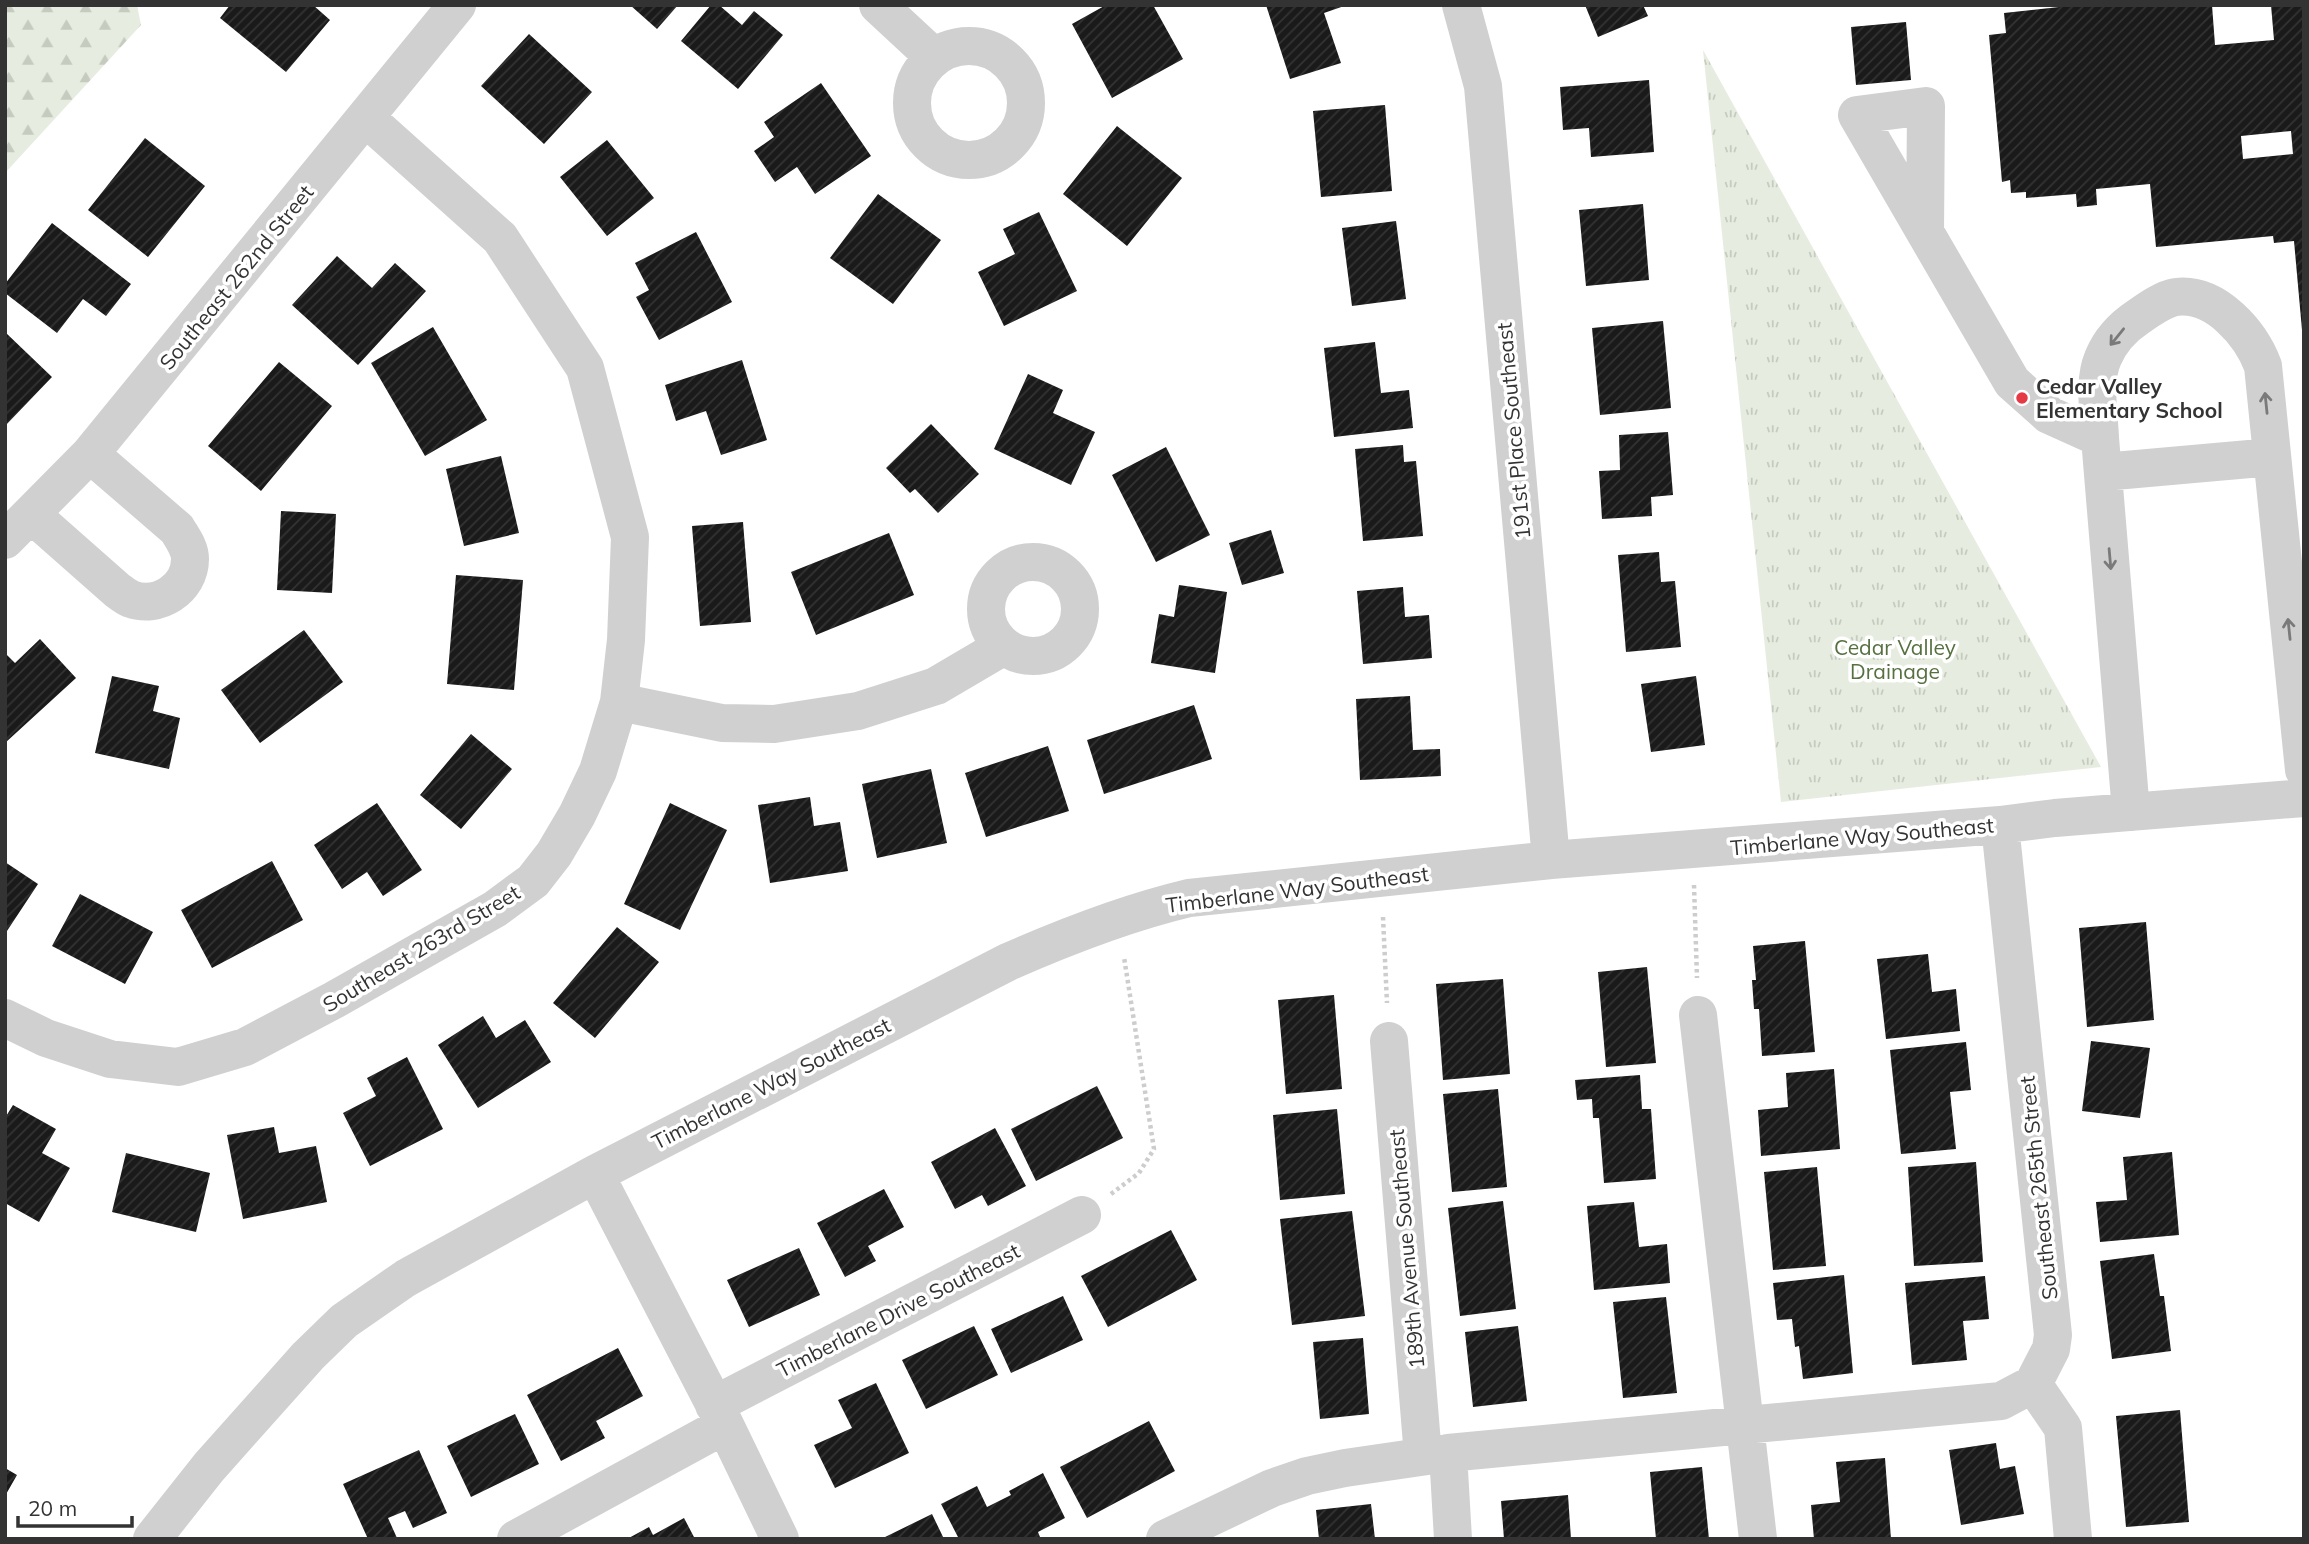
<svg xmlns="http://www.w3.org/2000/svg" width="2309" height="1544" font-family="Mulish,sans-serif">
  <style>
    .forest { fill: url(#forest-firs) }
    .park { fill: url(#park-tufts) }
    .building { fill: url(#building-hatch); fill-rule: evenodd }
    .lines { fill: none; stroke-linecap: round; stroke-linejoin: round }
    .path { stroke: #cdcdcd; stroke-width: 4.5; stroke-dasharray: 3.5 3.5; stroke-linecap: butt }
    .minor { stroke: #d0d0d0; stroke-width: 38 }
    .oneway { stroke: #7a7a7a }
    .poi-dot { fill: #e63946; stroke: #fff; stroke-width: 2.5 }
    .labels { text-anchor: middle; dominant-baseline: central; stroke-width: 7; stroke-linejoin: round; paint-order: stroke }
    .street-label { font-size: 21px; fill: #333; stroke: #fff }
    .poi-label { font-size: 21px; font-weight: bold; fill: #333; stroke: #fff; text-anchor: start }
    .park-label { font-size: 21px; fill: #56703f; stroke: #fff }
  </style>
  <defs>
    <pattern id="forest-firs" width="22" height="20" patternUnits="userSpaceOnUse" patternTransform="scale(1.75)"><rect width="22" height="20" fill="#e6ecdf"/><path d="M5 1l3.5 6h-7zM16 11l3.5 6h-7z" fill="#c6cbc0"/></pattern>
    <pattern id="park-tufts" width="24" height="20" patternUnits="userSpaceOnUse" patternTransform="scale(1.75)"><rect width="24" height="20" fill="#e6ecdf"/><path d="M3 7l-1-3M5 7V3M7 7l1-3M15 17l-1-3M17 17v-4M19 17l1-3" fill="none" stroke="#c6cbc0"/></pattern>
    <pattern id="building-hatch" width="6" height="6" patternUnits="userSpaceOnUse" patternTransform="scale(1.75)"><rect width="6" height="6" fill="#1a1a1a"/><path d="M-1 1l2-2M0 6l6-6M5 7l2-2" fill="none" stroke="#333"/></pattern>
  </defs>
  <rect width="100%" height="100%" fill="#fff"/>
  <path class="forest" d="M5,5h132l4,20 -136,148z"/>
  <path class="park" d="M1703,50l398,717 -320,35z"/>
  <path class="building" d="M230,5h83l17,15 -44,52 -66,-54z
    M630,5h48l-21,24z
    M711,5h8l23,20 12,-14 29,24 -45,54 -57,-48z
    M1106,5h47l30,54 -71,39 -40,-74z
    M1266,5h81l-23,8 17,50 -51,16z
    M1585,5h58l5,11 -50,21z
    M2077,5h135l3,40 59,-5 -3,-35h33v325h-2l-8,-89 -20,2 -1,-7 -117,11 -6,-63 -54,5 1,16 -20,2 -1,-13 -50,4v-6l-15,1 -1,-13 -8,2 -13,-147 17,-2 -2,-20zM2291,131l2,23 -50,5 -2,-23z
    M1906,22l5,58 -55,5 -5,-58z
    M529,34l63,58 -48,52 -63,-58z
    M1649,80l5,72 -63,5 -2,-29 -26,2 -3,-43z
    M821,83l50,73 -56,38 -18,-27 -22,15 -21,-31 20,-14 -10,-15z
    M1385,105l7,86 -71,6 -8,-86z
    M1117,126l65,52 -55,68 -64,-52z
    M145,138l60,48 -57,71 -60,-47z
    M607,140l47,58 -47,38 -47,-59z
    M878,194l63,46 -48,64 -63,-46z
    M1643,204l6,76 -63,6 -7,-76z
    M1039,212l38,79 -73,35 -26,-54 37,-18 -12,-25z
    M1396,221l10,78 -54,7 -10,-78z
    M52,223l79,61 -25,32 -23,-17 -26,34 -52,-40v-9z
    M696,232l36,70 -73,38 -23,-43 13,-7 -14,-27z
    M337,256l35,32 23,-25 31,28 -68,74 -66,-60z
    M1663,321l8,87 -71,7 -8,-87z
    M433,327l54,93 -62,36 -54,-93z
    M5,332l47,45 -47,49z
    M1375,342l6,51 28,-3 4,38 -79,9 -10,-89z
    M742,360l25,80 -46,15 -15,-44 -30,10 -11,-36z
    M279,362l53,44 -71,85 -53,-45z
    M1028,374l35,16 -10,23 42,19 -24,53 -77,-36z
    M931,424l48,50 -41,39 -23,-24 -5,4 -24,-25z
    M1668,432l5,63 -22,2 1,19 -50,3 -3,-48 21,-1 -1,-35z
    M1403,445l1,17 12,-1 7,75 -60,5 -8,-92z
    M1166,447l44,88 -54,27 -44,-87z
    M501,456l18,77 -55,13 -18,-77z
    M281,511l55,3 -4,79 -55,-3z
    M743,522l8,100 -51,4 -8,-100z
    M1271,530l13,43 -42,12 -13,-42z
    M889,533l25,62 -98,40 -25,-63z
    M1659,552l2,30 14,-1 6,66 -55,5 -8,-97z
    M456,575l67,5 -9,110 -67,-6z
    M1179,585l48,7 -12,81 -64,-10 8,-49 15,3z
    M1403,587l2,30 24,-2 3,43 -69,6 -6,-73z
    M304,630l39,52 -83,61 -39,-53z
    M40,639l36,39 -71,65v-90l10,10z
    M112,676l47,10 -6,25 27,7 -11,51 -74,-16z
    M1696,676l9,69 -54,7 -10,-68z
    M1410,696l3,54 27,-1 1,27 -81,4 -4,-81z
    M1194,705l18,54 -108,35 -17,-54z
    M471,734l41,35 -51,60 -41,-34z
    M1048,746l21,65 -83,26 -21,-64z
    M931,769l16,74 -70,15 -15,-74z
    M810,797l4,29 26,-4 8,49 -78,12 -12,-78z
    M377,803l45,67 -39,26 -16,-24 -25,17 -28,-44z
    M670,803l57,27 -47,100 -56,-26z
    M272,861l31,59 -91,48 -31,-58z
    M5,862l33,22 -33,50z
    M80,894l73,38 -28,52 -73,-38z
    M2146,922l8,98 -67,7 -8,-99z
    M617,927l42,35 -64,76 -42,-35z
    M1805,941l10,111 -53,4 -3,-47h-5l-2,-29h4l-3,-34z
    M1928,954l4,38 24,-3 4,42 -74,8 -9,-80z
    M1647,967l9,96 -50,4 -8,-95z
    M1503,979l7,95 -67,6 -7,-96z
    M1334,995l8,94 -56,5 -8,-94z
    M483,1016l13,22 29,-18 26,42 -73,46 -40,-63z
    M2091,1041l59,7 -10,70 -58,-7z
    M1966,1042l5,48 -21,2 6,57 -55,5 -11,-104z
    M407,1057l36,72 -73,37 -27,-53 33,-17 -9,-18z
    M1834,1069l6,80 -79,7 -3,-46 30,-3 -2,-34z
    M1640,1075l2,34h9l5,70 -52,4 -5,-65h-6l-1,-19 -15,1 -2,-20z
    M1097,1086l26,52 -87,43 -25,-52z
    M1498,1089l9,98 -55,5 -9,-98z
    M13,1105l43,24 -14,24 28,15 -31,54 -34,-19v-85z
    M1337,1109l8,85 -65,6 -7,-85z
    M274,1127l5,26 37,-7 11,56 -84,17 -16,-84z
    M995,1128l31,58 -38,20 -6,-11 -27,14 -24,-47z
    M2172,1152l7,83 -79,7 -4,-40 31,-2 -4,-43z
    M126,1153l84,20 -14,59 -84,-20z
    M1976,1162l7,100 -69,4 -6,-99z
    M1817,1167l9,99 -53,4 -9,-98z
    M884,1189l20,38 -36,19 8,15 -31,16 -28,-54z
    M1503,1201l13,108 -56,7 -12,-108z
    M1634,1202l5,45 28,-3 3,39 -76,7 -7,-84z
    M1352,1211l13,105 -73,9 -12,-106z
    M1171,1230l26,50 -89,47 -27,-51z
    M799,1248l21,47 -71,32 -22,-47z
    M2154,1254l6,42h4l7,55 -59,8 -12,-98z
    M1844,1275l9,98 -50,6 -4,-33 -4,1 -3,-28 -15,1 -4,-37z
    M1985,1276l4,43 -26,2 4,39 -55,5 -7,-82z
    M1063,1296l20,44 -72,33 -20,-44z
    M1666,1297l11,96 -54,5 -10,-96z
    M974,1326l24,49 -72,34 -24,-49z
    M1518,1326l9,75 -54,6 -8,-75z
    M1363,1338l6,76 -49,5 -7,-77z
    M618,1348l25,48 -47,25 9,17 -44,23 -34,-66z
    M876,1383l33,70 -74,35 -21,-43 38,-17 -14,-28z
    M2180,1410l9,112 -63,5 -10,-111z
    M515,1414l24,50 -68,33 -24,-51z
    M1149,1421l26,50 -88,47 -27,-51z
    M1996,1443l4,26 15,-3 9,48 -63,11 -12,-75z
    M419,1450l28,63 -34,15 -8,-17 -17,7 9,20 -29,1 -25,-55z
    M1885,1458l6,81h-77l-3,-34 29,-3 -4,-40z
    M1702,1467l7,72h-53l-6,-67z
    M5,1468l12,7 -12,21z
    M1043,1473l22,45 -27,14 2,5 -3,2h-78l-18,-35 36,-18 10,21 24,-12 -2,-4z
    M1568,1495l3,44h-67l-3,-38z
    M1371,1504l4,35h-56l-3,-29z
    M932,1514l12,25h-63z
    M684,1518l11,21h-68l22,-12 4,8z"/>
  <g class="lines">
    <path class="path" d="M1694,885l3,93
      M1383,917l4,86
      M1111,1194l28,-21 15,-24 -30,-192"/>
    <path class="minor" d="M878,5l56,52
      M1461,5l22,81 68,774
      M912 103a57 57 0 1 1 114 0a57 57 0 1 1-114 0Z
      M1925,232l1,-126 -69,9 155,267 37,33 51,23
      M2103,472l169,-15
      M32,515l85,75c4,3 9,7 14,9 27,10 59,-10 59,-40 0,-11 -7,-20 -13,-30l-87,-75
      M5,540l85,-86 367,-449
      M986 609a47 47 0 1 1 94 0a47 47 0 1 1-94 0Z
      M619,702l103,21 52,1 84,-13 78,-25 68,-40
      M2131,812l-31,-374c-1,-25 -7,-57 3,-80 7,-17 20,-31 35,-41 10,-7 25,-18 38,-20 40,-5 75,37 87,69l41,404
      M2000,825l53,510 -2,14 -18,35 30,44 10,111
      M1698,1015l60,524
      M5,1018l41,20 64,21 68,8 67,-20 89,-47 161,-91 38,-28 21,-27 23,-39 21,-44 21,-69 7,-62 4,-103 -45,-169 -85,-130 -134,-120
      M1389,1041l34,415
      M595,1174l130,251 55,114
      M714,1405l368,-190
      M1448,1453l5,86
      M152,1539l57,-72 99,-111 36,-35 62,-43 189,-104 413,-212c59,-26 118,-49 181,-64l362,-38 449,-35 55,-7 249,-20
      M516,1539l209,-114
      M1165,1539l107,-51 35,-12 38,-8 103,-15 553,-52 32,-17"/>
  </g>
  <defs><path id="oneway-shaft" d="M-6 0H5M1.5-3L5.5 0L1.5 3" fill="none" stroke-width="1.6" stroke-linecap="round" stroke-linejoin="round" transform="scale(1.75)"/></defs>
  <g class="oneway">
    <use href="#oneway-shaft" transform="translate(2117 337) rotate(129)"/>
    <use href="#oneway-shaft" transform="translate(2266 403) rotate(-96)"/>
    <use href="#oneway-shaft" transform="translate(2110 559) rotate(85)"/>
    <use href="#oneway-shaft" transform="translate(2289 629) rotate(-96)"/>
  </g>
  <circle class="poi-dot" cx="2022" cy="398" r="7"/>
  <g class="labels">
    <g class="street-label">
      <text transform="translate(236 277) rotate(-51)">Southeast 262nd Street</text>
      <text transform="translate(1513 431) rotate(-95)">191st Place Southeast</text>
      <text transform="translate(1862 836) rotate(-5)">Timberlane Way Southeast</text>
      <text transform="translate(1297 889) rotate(-7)">Timberlane Way Southeast</text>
      <text transform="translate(421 948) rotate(-31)">Southeast 263rd Street</text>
      <text transform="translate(771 1083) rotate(-27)">Timberlane Way Southeast</text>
      <text transform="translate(2038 1188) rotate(-96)">Southeast 265th Street</text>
      <text transform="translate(1406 1249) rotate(-95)">189th Avenue Southeast</text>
      <text transform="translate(898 1310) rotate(-27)">Timberlane Drive Southeast</text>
    </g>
    <g class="poi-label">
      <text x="2036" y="386">Cedar Valley<tspan x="2036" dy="24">Elementary School</tspan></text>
    </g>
    <g class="park-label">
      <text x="1895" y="647">Cedar Valley<tspan x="1895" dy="24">Drainage</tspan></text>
    </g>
  </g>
  <rect width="2309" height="1544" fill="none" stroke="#333333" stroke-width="14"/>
  <path d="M18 1516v10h114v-10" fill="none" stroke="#333333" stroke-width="3.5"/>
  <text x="28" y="1516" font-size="21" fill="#333333" stroke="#ffffff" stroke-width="5" paint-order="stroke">20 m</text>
</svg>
